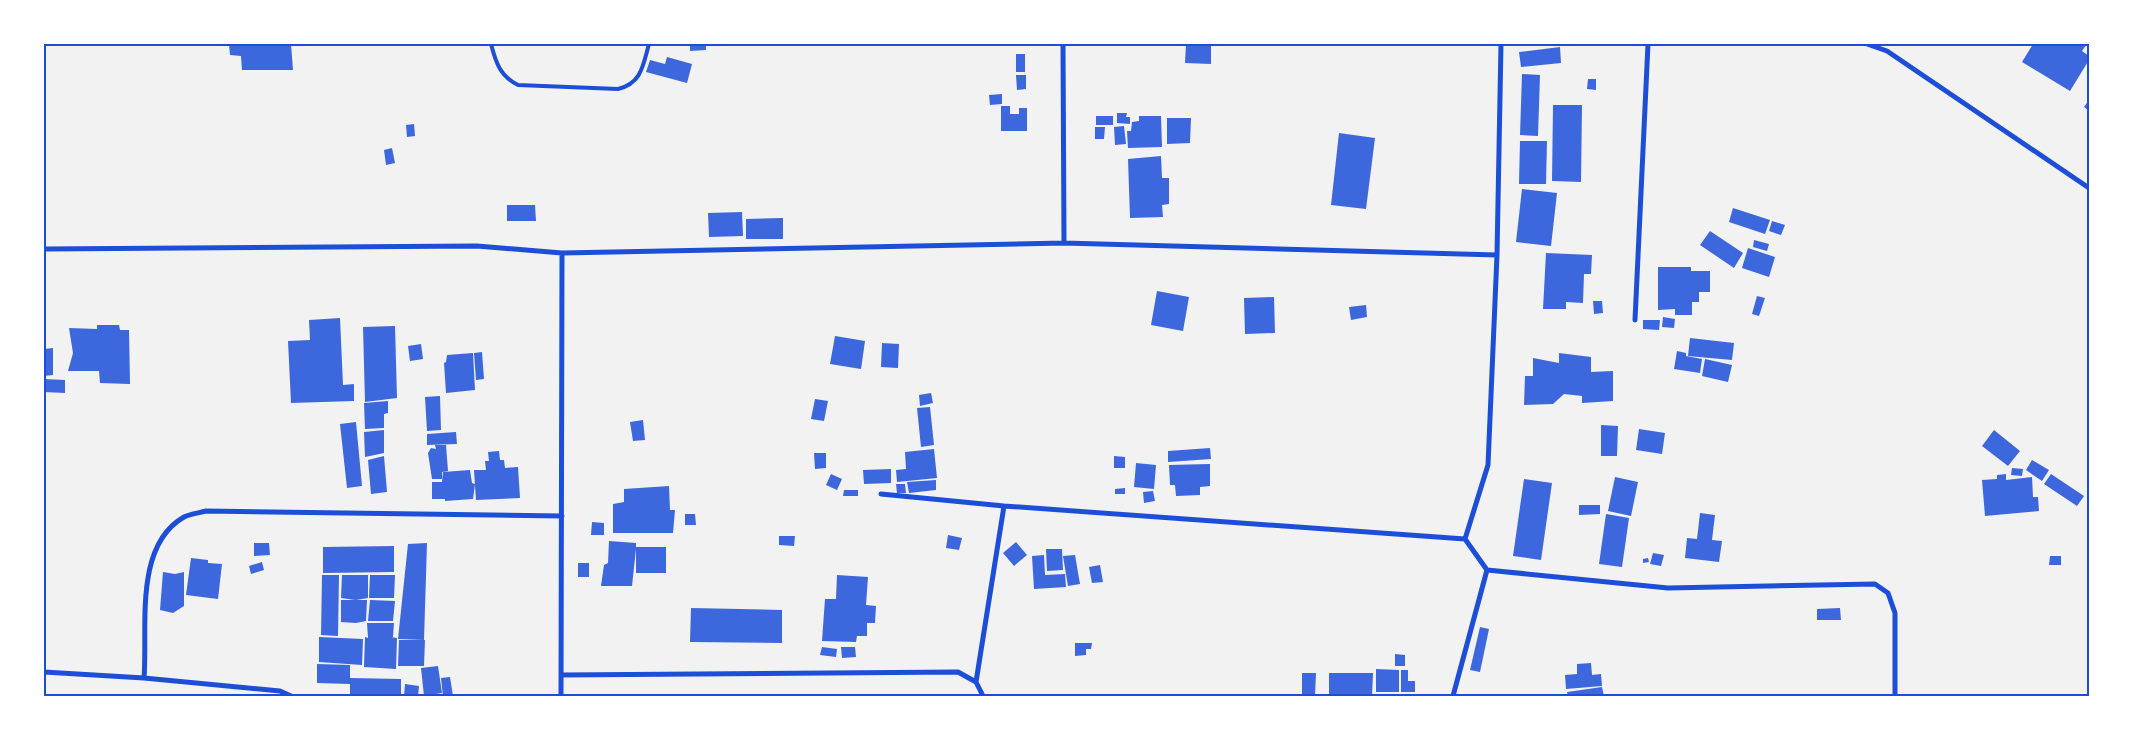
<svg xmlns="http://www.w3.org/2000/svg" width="2133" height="740" font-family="'Nunito Sans',sans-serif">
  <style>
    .building { fill: #3d67dc }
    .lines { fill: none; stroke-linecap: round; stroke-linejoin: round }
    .service { stroke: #1d4ed8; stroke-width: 4 }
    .minor { stroke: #1d4ed8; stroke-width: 5 }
    .neatline { fill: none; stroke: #1d4ed8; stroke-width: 2 }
  </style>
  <rect width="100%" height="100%" fill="#f2f2f2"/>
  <path class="building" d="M229,44h62l2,26h-51l-1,-14 -11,-1z
    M690,44h16v6l-16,1z
    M1186,44l25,1v19l-26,-1z
    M2033,44h54l-5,7 7,5v4l-19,31 -48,-29z
    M1560,47l1,16 -40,4 -2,-15z
    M1016,54h9v18h-9z
    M667,57l25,7 -5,19 -41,-11 4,-12 15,4z
    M1522,74l18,1 -2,61 -18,-1z
    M1016,75h10v14l-9,1z
    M1588,79h8v11l-9,-1z
    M1002,94v10l-12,1 -1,-10z
    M2089,100v11l-5,-4z
    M1553,105h29l-1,77 -29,-1z
    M1001,106h9v8h9v-6h8v23h-26z
    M1117,113h10l-1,4h4v7l-13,-1z
    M1096,116h17v9h-17z
    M1139,116h22l1,31 -34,1 -1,-17h4l1,-9 7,-1z
    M1167,118h24l-1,25 -23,1z
    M414,124l1,12 -8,1 -1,-12z
    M1124,126l2,18 -11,1 -1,-18z
    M1095,127h10l-1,12h-9z
    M1339,133l36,5 -9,71 -35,-4z
    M1520,141h27l-1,43h-27z
    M392,148l3,15 -9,2 -2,-15z
    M1161,156l1,22h7v26l-7,1 1,12 -33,1 -2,-59z
    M1522,189l35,4 -6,53 -35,-4z
    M507,205h28l1,16h-29z
    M1733,208l37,12 -5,14 -36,-12z
    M742,212l1,24 -34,1 -1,-24z
    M783,218v21h-37v-20z
    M1772,221l13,4 -4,10 -12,-4z
    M1710,231l33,22 -9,15 -34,-23z
    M1754,240l15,4 -2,7 -14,-4z
    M1748,248l27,9 -6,20 -27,-9z
    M1546,253l46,2 -1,19h-7l-1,29 -17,-1v7h-23z
    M1658,267h33v4h19v21h-11v10h-7v13h-17v-6l-17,1z
    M1157,291l32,6 -6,34 -32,-6z
    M1757,296l8,2 -6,18 -7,-2z
    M1274,297l1,36 -30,1 -1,-36z
    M1593,301h9l1,12 -9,1z
    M1366,305l1,12 -16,3 -2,-13z
    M1663,317l12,2 -1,9 -12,-1z
    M340,318l3,67 11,-1v17l-63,2 -3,-62 22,-1 -1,-20z
    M1643,320h17l-1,10 -16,-1z
    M97,325h22l1,5h9l1,54 -30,-1 -1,-12h-31l5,-18 -4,-25 28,1z
    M395,326l2,72 -32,4 -2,-75z
    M835,336l30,5 -4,28 -31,-5z
    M1690,338l44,5 -2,17 -44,-4z
    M882,343l17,1 -1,24 -17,-1z
    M421,344l2,15 -13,2 -2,-15z
    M53,348v27l-9,1v-27z
    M1677,351l9,2v3l16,3 -2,14 -26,-4z
    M482,352l2,27 -8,1 -2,-27z
    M473,353l2,37 -29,3 -2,-30 2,-1 1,-7z
    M1559,353l32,4v15l22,-1v30l-31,2v-7l-18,-2 -11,10 -29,1 1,-29h8v-18l26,5z
    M1705,359l27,6 -4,17 -26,-6z
    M44,379l21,1v13l-21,-1z
    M931,393l2,10 -13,3 -1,-11z
    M440,396l1,34 -14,1 -2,-34z
    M815,399l13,2 -4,20 -13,-2z
    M388,401v12l-4,1v14l-19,1 -1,-26z
    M930,407l4,38 -13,2 -4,-39z
    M643,420l2,20 -12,1 -3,-19z
    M356,422l6,64 -15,2 -7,-64z
    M1601,425l17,1 -1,30h-16z
    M1639,429l26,4 -3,21 -26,-4z
    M384,430v23l-19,4 -1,-25z
    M1994,430l26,21 -12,15 -26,-20z
    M456,432l1,12 -30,1v-11z
    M435,445h11l2,26 -6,1v7h-10l-4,-26 3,-5 5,1z
    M1210,448l1,11 -43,3v-11z
    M934,449l3,29 -40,4 -1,-12 10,-1 -1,-17z
    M499,451l1,9h4l1,8 13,-1 2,31 -44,2 -2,-30h12l-1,-9h4l-1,-9z
    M814,453h12v15l-11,1z
    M384,456l3,36 -16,2 -3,-34z
    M1114,456l11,1v11h-11z
    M2032,460l17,10 -7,11 -16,-11z
    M1136,463l20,2 -2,24 -20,-2z
    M1210,464v22l-10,1v8l-24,1 -1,-11h-5l-1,-20z
    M2012,468l11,1 -1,7 -11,-1z
    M891,469v14l-27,1 -1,-14z
    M470,470l2,13 3,1 -2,15 -28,2v-2h-13v-17h10l1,-10z
    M831,474l11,5 -5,11 -11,-5z
    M2006,474v6l26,-3 1,20h5l1,14 -54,5 -3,-36 15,-1v-4z
    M2051,474l33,22 -7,10 -33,-22z
    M1615,477l23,5 -7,34 -23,-5z
    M1524,479l28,4 -11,77 -28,-4z
    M936,480v10l-27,3 -2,-11z
    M896,484h9l1,9h-9z
    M669,486l1,24h5l-2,23h-60v-29l11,-2v-13z
    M1125,488v6h-10v-5z
    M844,490h14v6h-15z
    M1153,491l2,10 -11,2 -1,-11z
    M1579,505h21v9l-21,1z
    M1700,513l15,2 -3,25 10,1 -3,21 -34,-4 2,-20 10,1z
    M685,514h10l1,11h-11z
    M1606,514l23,4 -7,49 -23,-3z
    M592,522l12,1v12h-13z
    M948,535l14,3 -3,12 -13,-2z
    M779,536h16l-1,10 -15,-1z
    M609,541l27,2v4h30v26h-30v-24l-4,37h-31l3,-21 4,-2z
    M1016,542l11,13 -13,11 -11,-13z
    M254,543h15l1,12 -16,1z
    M427,543l-3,97 -26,-1 10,-95z
    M394,546v26l-71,1v-26z
    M1046,549h16l1,21 -16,1z
    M1653,553l11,2 -3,11 -11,-2z
    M1044,555l1,20 20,-1 1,13 -32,2 -2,-33z
    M1075,555l5,29 -12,2 -5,-30z
    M2050,556h11v9h-12z
    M191,558l17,2v3l14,1 -4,35 -32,-4z
    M1648,558l1,4 -6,1v-4z
    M262,562l2,8 -13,4 -2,-8z
    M578,563h11v14h-11z
    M1100,565l3,17 -11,1 -3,-16z
    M163,572l12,2 9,-2v34l-11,7 -13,-3z
    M322,575h17l-1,61 -17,-1z
    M342,575h26v23l-12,2h11l-1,21 -10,2 -15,-1v-22h14l-14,-2z
    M370,575h25l-1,23h-25z
    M837,575l31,2 -2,28 10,1 -1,17h-8v13h-10l-1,6 -34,-1 3,-42h11z
    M370,600l25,1 -2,20h-25z
    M691,608l91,2v33l-92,-1z
    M1840,608l1,12h-24v-11z
    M367,623h27l-1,14h-2l6,1 -1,31 -32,-2 1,-30 3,1z
    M1480,627l9,2 -9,43 -10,-2z
    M319,637l44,2 -1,26 -43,-3z
    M399,640h26l-1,26h-26z
    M1075,643h17l-1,6h-5v6l-11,1z
    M822,647l15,2 -1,8 -16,-2z
    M841,647h14l1,10 -14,1z
    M1395,654l10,1v11h-10z
    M1591,663l1,12 9,-1 1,12 -36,3 -1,-14 12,-1v-10z
    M317,664l33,1v13l51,1v17h-51v-12l-33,-1z
    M438,666l4,27 -18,3 -3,-28z
    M1376,669l23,1v22h-23z
    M1401,670h7v11h7v11h-14z
    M1302,673h14l-1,23h-13z
    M1329,673h44l-1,23h-43z
    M450,677l3,19h-10l-2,-18z
    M405,684l14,2 -1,10h-14z
    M1602,687l2,9h-36l-1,-4z"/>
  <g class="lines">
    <path class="service" d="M491,44c5,19 9,32 27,41l100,4c24,-6 25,-24 31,-45"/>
    <path class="minor" d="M1063,44l1,199
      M1867,44l20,7 202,137
      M44,249l433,-3 85,7 502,-10 433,12 4,-211
      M1635,320l13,-276
      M881,494l123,12 461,33
      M1487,570l181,18 207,-4 13,9 7,20v83
      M44,672l100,6
      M561,675l397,-3 18,10 7,14
      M976,682l28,-176
      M291,696l-11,-5 -136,-13c4,-49 -11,-132 40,-161 6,-3 15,-4 22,-6l356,5
      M561,696l1,-443
      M1453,696l34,-126 -22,-31 23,-74 9,-210"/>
  </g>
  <rect width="2133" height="740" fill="none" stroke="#ffffff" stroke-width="90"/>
  <rect x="45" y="45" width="2043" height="650" class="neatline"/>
</svg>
